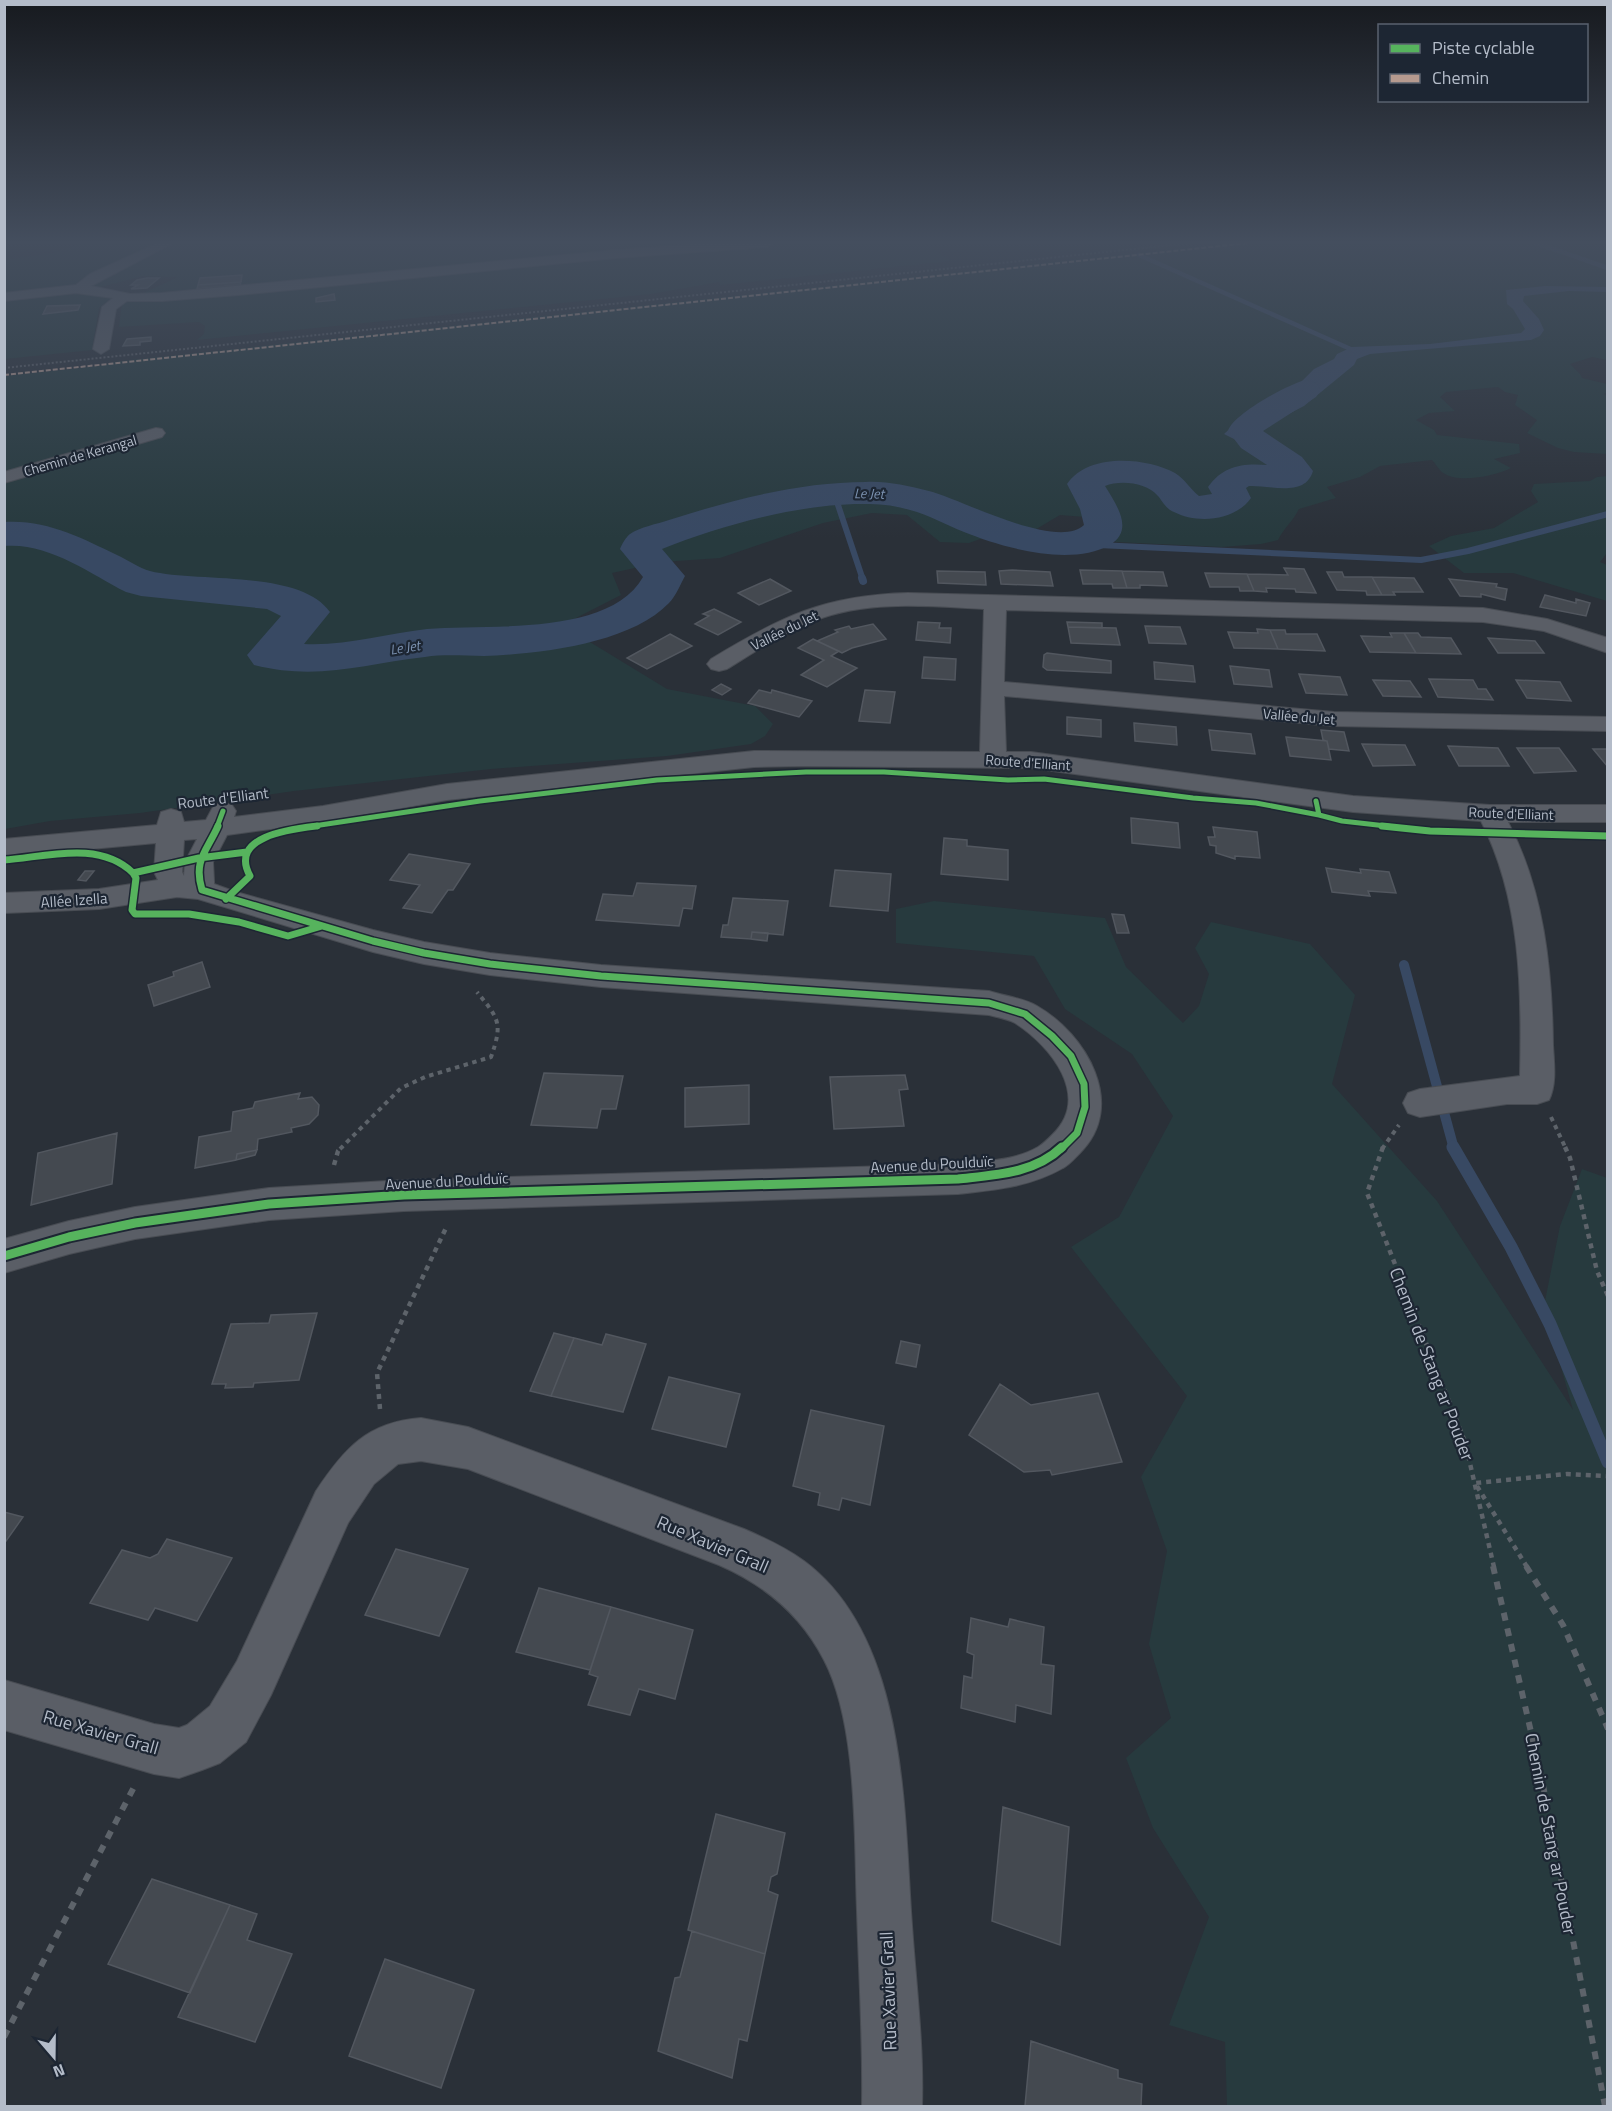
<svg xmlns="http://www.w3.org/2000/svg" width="1612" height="2111" font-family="'Titillium Web',sans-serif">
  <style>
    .green { fill: #273a3e }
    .water { fill: #384963 }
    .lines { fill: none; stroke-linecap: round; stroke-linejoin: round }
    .stream-far4 { stroke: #384963; stroke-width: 4.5 }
    .stream-far3 { stroke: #384963; stroke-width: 6 }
    .stream-far2 { stroke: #384963; stroke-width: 8 }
    .stream-far1 { stroke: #384963; stroke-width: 10 }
    .stream { stroke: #384963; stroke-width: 13 }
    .river { fill: #384963; fill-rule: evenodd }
    .building { fill: #444950; stroke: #52575f; stroke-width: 1.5 }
    .minor-casing { stroke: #484c53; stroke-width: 2 }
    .path-far2 { stroke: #5d636a; stroke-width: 4; stroke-dasharray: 4.5 4.5; stroke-linecap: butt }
    .path-far1 { stroke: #5d636a; stroke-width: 4.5; stroke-dasharray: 5 5; stroke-linecap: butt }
    .path { stroke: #5d636a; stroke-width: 6; stroke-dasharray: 8 8; stroke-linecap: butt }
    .minor { fill: #5a5e66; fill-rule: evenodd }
    .rail { stroke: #595d64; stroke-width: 2; stroke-dasharray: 2 2; stroke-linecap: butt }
    .quiet { stroke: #b69a8f; stroke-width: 2; stroke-dasharray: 5 2; stroke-linecap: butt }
    .cycleway-far2-casing { stroke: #1d2633; stroke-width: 8 }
    .cycleway-far1-casing { stroke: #1d2633; stroke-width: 10 }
    .cycleway-casing { stroke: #1d2633; stroke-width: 13 }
    .cycleway-far2 { stroke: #56b35d; stroke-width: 5 }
    .cycleway-far1 { stroke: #56b35d; stroke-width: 7 }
    .cycleway { stroke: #56b35d; stroke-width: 9 }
    .labels { text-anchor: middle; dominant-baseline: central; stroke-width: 4.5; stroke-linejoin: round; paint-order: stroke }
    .far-street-label { font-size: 14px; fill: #b4bcc9; stroke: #1d2633 }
    .far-water-label { font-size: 14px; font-style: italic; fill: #7c92b1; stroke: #1d2633 }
    .street-label { font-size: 15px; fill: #b4bcc9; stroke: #1d2633 }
    .near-street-label { font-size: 18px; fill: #b4bcc9; stroke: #1d2633 }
  </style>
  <rect width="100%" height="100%" fill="#2a3038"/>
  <path class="green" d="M83,243h178v2l22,-2h666l-22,2 24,16 -231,24 -1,-3 -68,12 -454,46 7,-6 1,-8 -6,-4 -80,5 3,-24 56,-26 -35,-1 -61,16 31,5 -14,11 -7,42 -87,9 -1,-99 49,-7z
    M1231,243h376v117l-15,-3 -22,7 10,10 2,4 25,6v9l-4,1 4,1v59l-33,-2 -16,-4 -31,-15 10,-13 -22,-15 3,-10 -13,-3 -7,-5 -52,5 -6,5 15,14 -26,2 -13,7 18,10 3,5 82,9 1,9 -26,6 17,9c-15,8 -51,15 -66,6 -5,-2 -9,-10 -13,-14l-52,6 -20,11 -33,10 9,11 -37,11c-6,12 -15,19 -21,31l-17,4 -39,3 -106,-5 -31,-25 -25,-2 -27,16 -16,-5 -48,17 -29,-1 -33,-27 -35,-2 -49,10 -103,35 -58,4 -50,11 9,22 -47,24 11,20 82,50 88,17 18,18 -8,12 -14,8 -84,12 -176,13 -197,22 -154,22 -90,8 -45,8v-453l94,-10 22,-5z
    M1607,476v77l-7,9 7,3v36l-94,-28h-49l-35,-27 22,-10 43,-8 44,-26 -7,-11 3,-7 56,-3 7,-4z
    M934,901l171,17 21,49 57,56 16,-17 10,-32 -14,-26 16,-26 99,22 45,51 -23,89 105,117 136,209 -29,-104 16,-80 22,-57 25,9v928h-380l-2,-64 -56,-17 40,-108 -56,-89 -27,-70 45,-40 -22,-74 18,-93 -26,-74 46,-81 -116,-149 48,-30 54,-101 -41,-62 -67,-45 -31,-53 -138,-13v-34z"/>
  <path class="water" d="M1545,286l62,1v5l-38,-1 -45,5 -1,5 16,18 5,11 -4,6 -9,4 -161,14 -13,5 -3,6 -50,41 -43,22 -2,8 7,5 -22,3 -20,-10 12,-11 64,-40 14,-14 20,-10 3,-5 15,-7 78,-3 91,-11 4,-4 -12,-20 -6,-5 -1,-14z"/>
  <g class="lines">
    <path class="stream-far4" d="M1536,243l72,25
      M1139,255l216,96"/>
    <path class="stream-far3" d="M834,493l29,87
      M1076,544l345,16 47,-9 140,-37"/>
    <path class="stream-far2" d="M862,578l1,3"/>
    <path class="stream-far1" d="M1404,965l50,184"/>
    <path class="stream" d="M1453,1147l58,100 39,77 58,138"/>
    <path class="river" d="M1305,380l11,3 5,7 -5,7 -53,34 39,26 11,14c-8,27 -43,14 -64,15l-3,2 5,10c-16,23 -54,26 -77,14 -8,-3 -11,-10 -16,-16 -12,-14 -38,-16 -53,-10 11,18 30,44 5,59 -40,22 -106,3 -146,-13 -18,-7 -35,-17 -54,-22 -13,-4 -27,-6 -40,-6 -65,-2 -148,21 -208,45l23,27c-5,9 -9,20 -16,27 -39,41 -131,51 -185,53 -20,0 -39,-2 -59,1 -62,7 -107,24 -171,8l-7,-10 34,-39 -14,-7 -126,-13 -15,-4c-37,-19 -78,-50 -122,-46v-24c42,-3 78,16 113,33 11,5 22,13 33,16 46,12 150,-2 180,41l-26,32c42,2 81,-10 123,-15 57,-5 183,8 216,-52l-23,-28c2,-5 6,-12 10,-15 10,-7 27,-10 39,-14 62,-20 131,-38 197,-38 21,-1 42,4 63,9 32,8 128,60 155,34l-4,-16 -13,-25c21,-31 78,-27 108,-11 10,6 15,16 24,23l13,-2 -4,-7c15,-21 34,-24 59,-22l-26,-17 -13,-17c5,-17 59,-46 77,-51z"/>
  </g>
  <path class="building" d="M242,275l-1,7 -43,3 2,-7z
    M147,278h12l-12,10 -16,1 7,-4h-7l6,-5z
    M241,282l-1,3 -43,4 1,-4z
    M334,294l1,6 -19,2v-4z
    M80,305l-2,5 -35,4 4,-8z
    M151,337v4l-11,1v3l-17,1 4,-7z
    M1284,568l20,1 12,24 -20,-1 -1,-3 -29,-1 1,4 -13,-1 -7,-17 41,1z
    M1012,570l38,2 3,14 -52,-2 -2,-13z
    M1080,570l42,1 5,17h-14l-1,-4h-29z
    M937,571l48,1 1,13 -48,-2z
    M1122,571l41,1 4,14 -27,-1v3h-13z
    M1327,572h15l2,5h28l10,18h-15l-1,-4 -29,-1z
    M1205,573l42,1 7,17h-14l-1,-4h-29z
    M1372,577l42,1 9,14h-30l2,3h-13z
    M770,579l21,12 -32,14 -21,-12z
    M1449,579l48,5 -1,3 11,2 -2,11 -24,-6v3l-21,-1z
    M1545,595l31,8v-4l14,4 -4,13 -46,-9z
    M714,609l27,13 -23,13 -23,-11 14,-8 -6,-2z
    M918,622l22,1 -1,5h12l-1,15 -34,-3z
    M1067,622l35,1v5l-34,-1z
    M873,624l13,15 -34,9 -10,5 -25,-12 21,-9 -3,-2 14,-4 2,3z
    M1145,626l35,1 6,17 -37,-1z
    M1068,627l48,1 4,17 -49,-2z
    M1257,629l13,1 8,19 -44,-1 -6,-16 30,1z
    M1270,630h15l1,4h31l8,17 -47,-2z
    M1390,633h14l12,20 -46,-1 -9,-16 31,1z
    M1404,633h14l3,4 30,1 10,16 -45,-1z
    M670,634l22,12 -45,23 -20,-11z
    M1488,638l47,3 9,12h-46z
    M813,639l26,12 -8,5 26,12 -30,19 -26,-12 23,-15 -26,-12z
    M1047,653l64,8v12l-64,-3 -4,-3 1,-12z
    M924,657l32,2 -1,21 -33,-2z
    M1154,662l39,4 2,16 -40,-3z
    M1230,666l39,4 3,17 -38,-3z
    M1299,674l41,3 7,18 -41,-2z
    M1429,679l44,1 5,9h8l7,11 -55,-3z
    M1373,680l37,1 11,16 -38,-1z
    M1516,680l44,2 11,19 -44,-3z
    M721,684l10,5 -9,6 -10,-5z
    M759,690l12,3 1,-3 40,11 -13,16 -51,-14z
    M865,690l30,2 -5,31 -31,-2z
    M1067,717l34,3v17l-34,-3z
    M1134,723l42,4 1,18 -42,-4z
    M1209,730l42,4 4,20 -43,-4z
    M1321,730l23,2 5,19 -20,-2 -2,-8 -4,-1z
    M1286,737l41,4 4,19 -41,-4z
    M1362,744l43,1 10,20 -42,1z
    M1448,746l50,2 11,18h-50z
    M1517,748h42l17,23 -42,2z
    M1593,749h15v18z
    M1131,818l47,5 2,25 -48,-5z
    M1213,827l44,5 3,26 -25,-2v3l-19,-6v-7l-6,-1 -2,-8h7z
    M944,838l23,2v6l41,4v30l-67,-6z
    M409,854l61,10 -17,26h-5l-16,23 -29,-5 17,-23 -30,-5z
    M1326,868l35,5 -1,-4 29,3 7,21 -28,-2 2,5 -38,-4z
    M835,870l56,4 -3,37 -58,-5z
    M85,871h9l-8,10 -8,-1z
    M637,883l59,3 -4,23 -9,-1 -4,18 -83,-6 7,-26 30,2z
    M733,898l55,3 -5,34 -31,-3 -1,7 -30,-2 2,-12h5z
    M1112,914l12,1 5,18h-12z
    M752,932l16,1 -1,8 -16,-2z
    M202,962l8,25 -56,19 -6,-21 26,-9 -1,-4z
    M544,1073l79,3 -7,33h-15l-4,19 -66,-3z
    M905,1075l3,14 -9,1 5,36 -70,3 -4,-52z
    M749,1085v39l-64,3v-39z
    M300,1093l-2,6 14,-2 7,8 -1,10 -9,9 -18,4 1,4 -34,7 -1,11 -20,4 -1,6 -41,8 4,-31 32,-6 2,-19 20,-4 2,-6z
    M117,1133l-5,51 -81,21 7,-52z
    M257,1150l-2,5 -19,5 1,-6z
    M317,1313l-18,67 -45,3 -1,4 -28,1 1,-4h-14l19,-60 38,-1 2,-8z
    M554,1333l20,5 -23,58 -21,-5z
    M606,1334l40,10 -23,68 -72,-16 23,-58 28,7z
    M901,1341l19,4 -4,22 -20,-4z
    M669,1377l71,17 -14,53 -74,-18z
    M1000,1384l31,21 67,-12 24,69 -70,13 -2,-5 -26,2 -55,-37z
    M811,1410l73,16 -14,79 -28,-7 -3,12 -21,-5 2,-12 -27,-7z
    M4,1512l19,5 -19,27z
    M167,1539l65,19 -35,63 -42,-13 -7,12 -58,-17 32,-53 28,8 8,-4z
    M396,1549l72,20 -29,67 -74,-21z
    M539,1588l72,19 -21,63 -74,-18z
    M611,1607l82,23 -18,69 -36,-10 -9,26 -42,-10 10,-28 -9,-3z
    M971,1618l37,9 2,-8 34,8 -3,37 13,2 -3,48 -35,-9 -1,17 -54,-14 3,-32 8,2 2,-23 -7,-3z
    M1003,1807l66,20 -9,118 -68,-24z
    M716,1814l69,19 -8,41 -6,3 -3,14 10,4 -13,59 -77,-24z
    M152,1879l78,26 -40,88 -82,-29z
    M230,1905l27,9 -10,26 45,14 -37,88 -77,-25z
    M692,1931l73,23 -18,87 -8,-2 -7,39 -74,-27 17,-73 5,-1z
    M385,1959l89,31 -33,98 -92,-32z
    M1031,2041l87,29v8l24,6 -1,22h-116z"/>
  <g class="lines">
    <defs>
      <path id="minor" d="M158,243h15l-82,43 39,8 32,-1 454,-43 97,-7h60l-6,4 -151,11 -378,37 -76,6h-35l-11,8 -7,40 -8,5 -8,-5 9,-42 11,-9 -37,-5 -72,8v-8l72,-8 14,-11z
        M156,428l6,1 3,4 -3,4 -158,46v-11z
        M908,593l575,15 64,11 61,19v15l-64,-22 -61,-9 -477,-12 -2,72 330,30 274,5v14l-274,-5 -330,-30 2,56h25l322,44 137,9h118v17h-100c36,68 44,147 45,223 1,18 4,39 -4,55l-12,4h-30l-87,13 -12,-4 -5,-10 5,-10 12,-4 100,-13c2,-86 1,-177 -39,-255l-128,-9 -322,-44 -228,-2 -49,1 -307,33 -124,22 -96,13 -14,27 1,19v3l22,8 137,38 51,12 66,11 111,12 388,26c15,5 34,7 48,15 49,28 91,99 43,147 -5,5 -11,12 -17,15 -33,19 -68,22 -105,26l-554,17 -135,9 -134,19 -66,15 -65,19v-34l65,-18 66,-14 134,-19 135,-8 554,-16c27,-3 56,-3 80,-17 5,-3 10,-8 14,-12 40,-38 -1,-89 -37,-112 -7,-4 -18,-6 -26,-8l-388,-28 -111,-12 -66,-11 -51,-12 -175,-53 -21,-2 -78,12 -95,4v-20l95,-4 59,-9 -4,-8 2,-29 -152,14v-18l153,-14 4,-13 10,-3 10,3 3,10 22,-2 8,-15 9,-2 9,2 4,6 -2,6 89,-11 124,-22 307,-33 226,1 4,-143c-56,-3 -115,-9 -168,11 -32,12 -60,31 -89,49l-8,2 -8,-2 -4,-5 4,-5c69,-42 114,-64 197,-66zM197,839l-12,23 -1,14 -2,-4 2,-32z
        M421,1418l47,9 276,102c21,9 42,19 60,32 100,74 100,239 107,350 4,65 13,131 11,195h-60c1,-65 -3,-130 -5,-195 -3,-73 1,-186 -33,-251 -23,-45 -59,-75 -105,-95l-251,-96 -47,-8 -23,3 -24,20 -26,39 -77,172 -25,47 -26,21 -18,7 -23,8 -25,-4 -150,-44v-50l150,44 25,4 8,-3 23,-19 27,-45 79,-170c28,-42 51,-69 105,-73z"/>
    </defs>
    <use href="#minor" class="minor-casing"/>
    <path class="path-far2" d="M248,850l-4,13 6,13
      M1551,1117l15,32
      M340,1149l61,-61 24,-11 66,-20c12,-34 8,-38 -14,-65
      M1382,1149l17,-24"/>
    <path class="path-far1" d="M1383,1147l-16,46 98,249 29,125
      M1565,1147l5,11 27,113 11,25
      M334,1165l4,-14 4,-4
      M380,1409l-3,-36 69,-145
      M1527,1567l-52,-84 92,-9 41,2"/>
    <path class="path" d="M1493,1566l49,214 63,326
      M1526,1566l37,59 45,104
      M4,2037l130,-250"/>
    <use href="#minor" class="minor"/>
    <path class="rail" d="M4,368l1187,-125"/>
    <path class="quiet" d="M4,375l1245,-132"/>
    <defs>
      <path id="cycleway-far2" d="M1316,801l3,14 23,6 53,6
        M217,827l6,-16
        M307,827l173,-26 177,-21 149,-8h78l124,8 36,-1 149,19 63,5 63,12"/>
      <path id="cycleway-far1" d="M218,826c-11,25 -25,34 -16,64l171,51 51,12 66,11 111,12 388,27 36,11 27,22 19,20 13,28 1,23 -8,26 -16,16
        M1382,826l48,5 178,5
        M4,860c42,-3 95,-20 129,13l66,-15 48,-6
        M133,873l3,5 -4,32 3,4h54l50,8 49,14 34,-10
        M226,899l24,-23c-22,-40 42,-47 67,-50"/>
      <path id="cycleway" d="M4,1256l65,-19 66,-14 134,-19 135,-9 554,-16c36,-4 76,-5 104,-32"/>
    </defs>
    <use href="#cycleway-far2" class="cycleway-far2-casing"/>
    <use href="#cycleway-far1" class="cycleway-far1-casing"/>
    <use href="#cycleway" class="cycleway-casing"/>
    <use href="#cycleway-far2" class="cycleway-far2"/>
    <use href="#cycleway-far1" class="cycleway-far1"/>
    <use href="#cycleway" class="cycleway"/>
  </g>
  <linearGradient id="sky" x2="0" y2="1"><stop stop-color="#171a1f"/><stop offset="0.45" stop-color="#444e5e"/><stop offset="1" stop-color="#444e5e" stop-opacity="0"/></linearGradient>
  <rect width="1612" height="538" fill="url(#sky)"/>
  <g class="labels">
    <g class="far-street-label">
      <text transform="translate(80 455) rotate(-16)">Chemin de Kerangal</text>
      <text transform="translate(784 630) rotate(-26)">Vallée du Jet</text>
      <text transform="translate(1299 716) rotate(5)">Vallée du Jet</text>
      <text transform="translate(1028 762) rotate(4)">Route d'Elliant</text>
      <text transform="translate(1511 813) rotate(2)">Route d'Elliant</text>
    </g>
    <g class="far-water-label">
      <text transform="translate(869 493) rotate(1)">Le Jet</text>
      <text transform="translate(405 647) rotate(-9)">Le Jet</text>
    </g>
    <g class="street-label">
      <text transform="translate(223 798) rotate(-7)">Route d'Elliant</text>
      <text transform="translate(74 900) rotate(-4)">Allée Izella</text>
      <text transform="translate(932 1164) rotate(-3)">Avenue du Poulduïc</text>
      <text transform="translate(447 1181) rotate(-3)">Avenue du Poulduïc</text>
    </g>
    <g class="near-street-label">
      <text transform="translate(1432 1364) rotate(69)">Chemin de Stang ar Pouder</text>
      <text transform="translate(713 1544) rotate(23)">Rue Xavier Grall</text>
      <text transform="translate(101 1732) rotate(16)">Rue Xavier Grall</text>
      <text transform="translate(1551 1834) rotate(79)">Chemin de Stang ar Pouder</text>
      <text transform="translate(888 1991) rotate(-92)">Rue Xavier Grall</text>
    </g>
  </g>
  <rect width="1612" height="2111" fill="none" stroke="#b4bcc9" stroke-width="12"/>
  <rect x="1378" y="24" width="210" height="78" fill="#1d2633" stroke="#59626f" stroke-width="1.5"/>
  <rect x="1390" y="44" width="30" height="9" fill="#56b35d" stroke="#59626f" stroke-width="1.5"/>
  <text x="1432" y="54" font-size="18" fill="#b4bcc9">Piste cyclable</text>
  <rect x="1390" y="74" width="30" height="9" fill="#b69a8f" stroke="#59626f" stroke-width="1.5"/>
  <text x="1432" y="84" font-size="18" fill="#b4bcc9">Chemin</text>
  <g transform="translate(54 2057) rotate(160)" stroke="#1d2633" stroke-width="4.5" paint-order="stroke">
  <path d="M0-4.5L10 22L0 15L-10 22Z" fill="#b4bcc9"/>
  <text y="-9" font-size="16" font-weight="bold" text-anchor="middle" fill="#b4bcc9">N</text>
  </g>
</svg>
